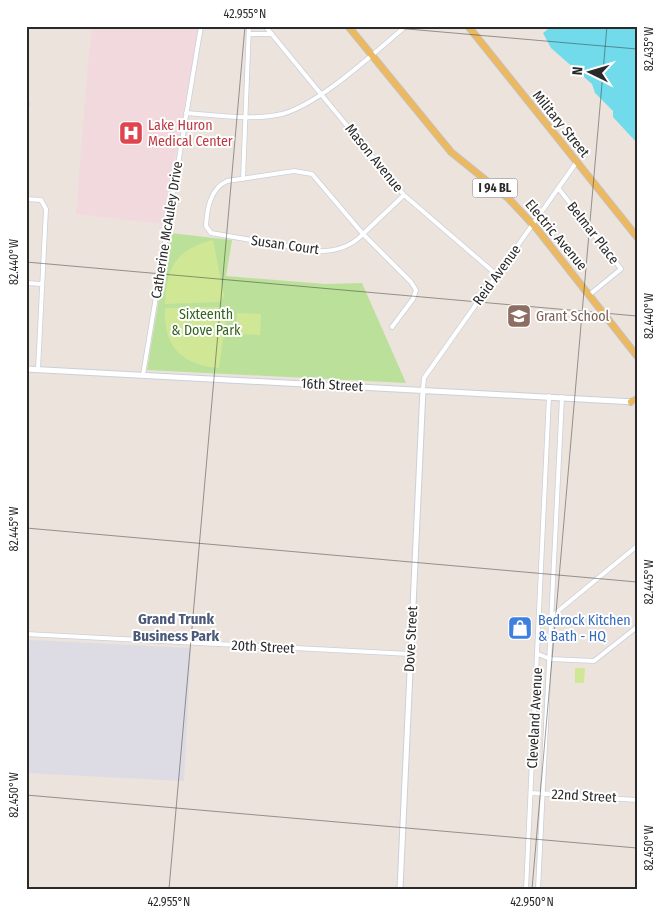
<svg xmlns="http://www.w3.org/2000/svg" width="663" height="915" font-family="'Fira Sans Condensed',sans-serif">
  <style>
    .industrial { fill: #dddce4 }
    .medical { fill: #f2d9de }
    .green { fill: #bbe09a }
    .pitch { fill: #d0e796 }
    .water { fill: #72dbeb }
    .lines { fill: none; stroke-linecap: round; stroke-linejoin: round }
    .minor-casing { stroke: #cad0db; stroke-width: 5.5 }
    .tertiary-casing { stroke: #cad0db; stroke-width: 7 }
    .primary-casing { stroke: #c3c3c3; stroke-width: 8 }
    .minor { stroke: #fff; stroke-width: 4 }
    .tertiary { stroke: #fff; stroke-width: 5 }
    .primary { stroke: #ecb860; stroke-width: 6 }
    .ticks { fill: none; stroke: #2a2a2a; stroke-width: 1; stroke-opacity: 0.45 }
    .labels { text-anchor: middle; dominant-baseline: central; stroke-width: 4; stroke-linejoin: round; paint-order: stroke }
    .shield { fill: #fff; stroke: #6a6a6a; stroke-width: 1 }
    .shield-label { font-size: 12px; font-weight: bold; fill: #2a2a2a }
    .street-label { font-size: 14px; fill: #2a2a2a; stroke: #fff }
    .health-label { font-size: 14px; fill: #be3a42; stroke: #fff; text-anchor: start }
    .park-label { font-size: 14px; fill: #35641c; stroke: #fff }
    .education-label { font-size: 14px; fill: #785e54; stroke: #fff; text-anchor: start }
    .shop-label { font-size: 14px; fill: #366cbe; stroke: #fff; text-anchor: start }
    .neighbourhood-label { font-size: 15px; font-weight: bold; fill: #4b5a79; stroke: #fff }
    .neatline { fill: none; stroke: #2a2a2a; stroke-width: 2 }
    .ticks-label { font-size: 12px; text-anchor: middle; fill: #2a2a2a }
  </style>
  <rect width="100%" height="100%" fill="#ebe3dc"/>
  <path class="industrial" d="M30,640l161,8 -7,133 -158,-8v-63z"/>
  <path class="medical" d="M93,26h106l-36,198 -87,-10 13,-163z"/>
  <path class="green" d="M170,233l62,7 -6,36 99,8 37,-1 44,100 -259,-13z"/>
  <path class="pitch" d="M213,240l11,56 -4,6 -55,2c1,-36 11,-55 48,-64z
    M223,307l4,5 -8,56c-38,-3 -56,-22 -54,-60z
    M237,313l24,1 -1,21 -24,-1z
    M575,668h10l-1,15h-9z"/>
  <path class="water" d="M552,26h85v117l-24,-26v-6l-18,-18 -3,-9 -41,-36 -8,-15z"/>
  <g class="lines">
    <defs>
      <path id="minor" d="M265,26l139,169 93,80
        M249,34h23
        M26,104h1
        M186,113c31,2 65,8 96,1 38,-10 93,-62 124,-88
        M243,179l6,-153
        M559,189l62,80 -32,26
        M26,199l15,1 5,9 -8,160
        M26,283l16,1
        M392,327l21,-28 3,-9 -5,-8 -48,-48 -51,-60 -18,-3 -67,10c-17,8 -20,28 -21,45l5,7 103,18c19,1 36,-3 49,-17l41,-39
        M143,375l58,-349
        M423,389l1,-11 152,-215
        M552,616l85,-70
        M26,634l384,20
        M538,654l12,5 44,2 43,-34
        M531,793l106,7
        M526,889l23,-493
        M538,889l24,-492"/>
      <path id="tertiary" d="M26,369l609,33
        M400,889l23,-500"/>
      <path id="primary" d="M348,26l103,126 58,47 28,30 100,127
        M468,26l169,211
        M631,402l6,-3"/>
    </defs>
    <use href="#minor" class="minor-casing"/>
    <use href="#tertiary" class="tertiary-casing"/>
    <use href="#primary" class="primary-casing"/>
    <use href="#minor" class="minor"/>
    <use href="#tertiary" class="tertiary"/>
    <use href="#primary" class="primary"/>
  </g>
  <path class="ticks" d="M373,26l264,23M26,262l611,54M26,528l611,54M26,795l611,53M169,889l76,-863M532,889l75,-863"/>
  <defs>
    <symbol id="hospital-square" viewBox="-11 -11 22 22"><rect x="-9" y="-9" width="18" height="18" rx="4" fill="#e0444e" stroke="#fff"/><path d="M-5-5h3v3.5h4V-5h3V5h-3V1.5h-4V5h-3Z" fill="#fff"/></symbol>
    <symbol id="school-square" viewBox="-11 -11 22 22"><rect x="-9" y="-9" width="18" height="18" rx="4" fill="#8d6e63" stroke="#fff"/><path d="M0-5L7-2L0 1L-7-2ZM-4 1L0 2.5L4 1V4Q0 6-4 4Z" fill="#fff"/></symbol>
    <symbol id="shop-square" viewBox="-11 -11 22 22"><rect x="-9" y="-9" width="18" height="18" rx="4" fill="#3f7fe0" stroke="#fff"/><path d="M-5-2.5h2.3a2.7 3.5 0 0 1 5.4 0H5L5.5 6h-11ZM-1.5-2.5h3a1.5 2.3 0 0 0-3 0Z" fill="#fff"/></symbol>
  </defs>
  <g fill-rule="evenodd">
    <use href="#hospital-square" x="117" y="119" width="28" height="28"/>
    <use href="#school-square" x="505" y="302" width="28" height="28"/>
    <use href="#shop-square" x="506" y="614" width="28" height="28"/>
  </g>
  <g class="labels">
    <rect class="shield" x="472.5" y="178.5" width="45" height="19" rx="4"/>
    <g class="shield-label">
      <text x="495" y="188">I 94 BL</text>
    </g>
    <g class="street-label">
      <text transform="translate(561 124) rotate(51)">Military Street</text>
      <text transform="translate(374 158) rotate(51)">Mason Avenue</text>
      <text transform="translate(167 230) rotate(-81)">Catherine McAuley Drive</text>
      <text transform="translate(593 233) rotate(52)">Belmar Place</text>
      <text transform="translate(556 235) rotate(50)">Electric Avenue</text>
      <text transform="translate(285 245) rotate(8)">Susan Court</text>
      <text transform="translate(497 275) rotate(-54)">Reid Avenue</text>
      <text transform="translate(332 385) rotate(3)">16th Street</text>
      <text transform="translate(411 639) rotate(-87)">Dove Street</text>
      <text transform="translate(263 647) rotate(3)">20th Street</text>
      <text transform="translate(535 718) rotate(-87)">Cleveland Avenue</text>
      <text transform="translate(584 796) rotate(3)">22nd Street</text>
    </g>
    <g class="health-label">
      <text x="148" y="125">Lake Huron<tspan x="148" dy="16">Medical Center</tspan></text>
    </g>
    <g class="park-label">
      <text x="206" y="314">Sixteenth<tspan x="206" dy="16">&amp; Dove Park</tspan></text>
    </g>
    <g class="education-label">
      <text x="536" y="316">Grant School</text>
    </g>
    <g class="shop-label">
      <text x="538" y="620">Bedrock Kitchen<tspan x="538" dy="16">&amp; Bath - HQ</tspan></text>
    </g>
    <g class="neighbourhood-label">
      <text x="176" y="619">Grand Trunk<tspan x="176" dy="17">Business Park</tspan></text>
    </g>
  </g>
  <rect width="663" height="915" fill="none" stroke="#ffffff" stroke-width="55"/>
  <g transform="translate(590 72) rotate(275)" stroke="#ffffff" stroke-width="4" paint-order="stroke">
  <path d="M0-4L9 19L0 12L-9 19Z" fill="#2a2a2a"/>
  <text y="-8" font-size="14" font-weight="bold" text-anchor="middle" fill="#2a2a2a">N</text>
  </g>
  <rect x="28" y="28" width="608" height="860" class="neatline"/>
  <g class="ticks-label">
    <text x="245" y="18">42.955°N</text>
    <text transform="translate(649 49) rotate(-90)" y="4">82.435°W</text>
    <text transform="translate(14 262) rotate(-90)" y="4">82.440°W</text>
    <text transform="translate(649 316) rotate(-90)" y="4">82.440°W</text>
    <text transform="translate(14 529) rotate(-90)" y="4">82.445°W</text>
    <text transform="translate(649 582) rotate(-90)" y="4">82.445°W</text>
    <text transform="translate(14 795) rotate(-90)" y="4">82.450°W</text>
    <text transform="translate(649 848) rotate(-90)" y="4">82.450°W</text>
    <text x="169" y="906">42.955°N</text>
    <text x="532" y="906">42.950°N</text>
  </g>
</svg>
